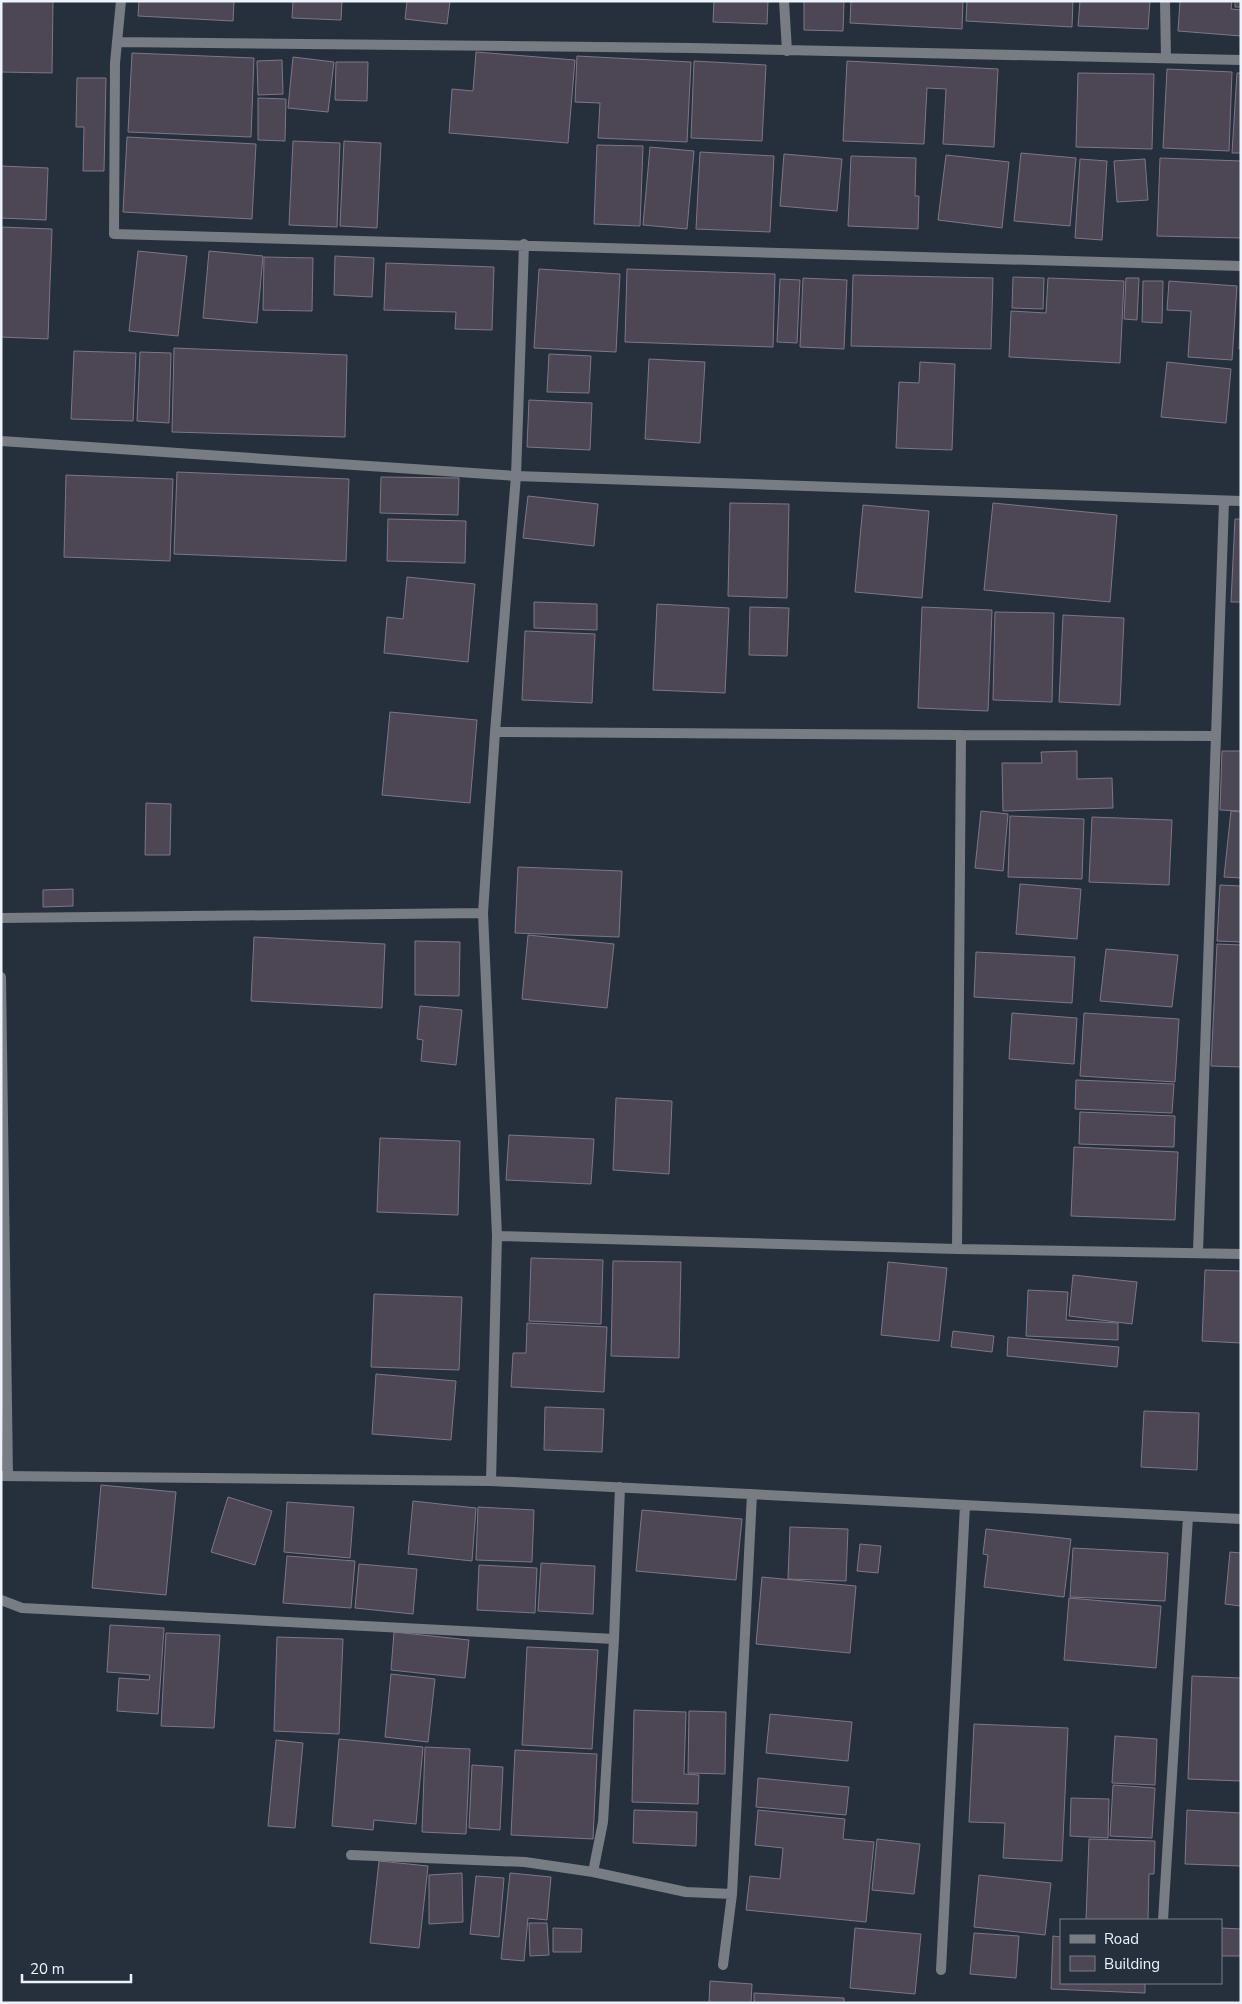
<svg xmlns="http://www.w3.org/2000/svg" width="1242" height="2004" font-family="'Nunito Sans',sans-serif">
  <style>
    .building { fill: #4d4654; stroke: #7e7686 }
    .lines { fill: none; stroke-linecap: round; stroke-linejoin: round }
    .street { stroke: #787c83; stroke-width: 10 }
  </style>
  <rect width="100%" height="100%" fill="#26303c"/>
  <path class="building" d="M1,1h52l-1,72 -51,-1z
    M139,1h95l-1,20 -95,-5z
    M293,1h49l-1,19 -49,-2z
    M407,1h43l-3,23 -42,-5z
    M714,1h54l-1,23 -54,-2z
    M804,1h40l-1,30 -39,-1z
    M851,1h112l-1,28 -112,-6z
    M967,1h106l-1,26 -106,-6z
    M1080,1h70l-2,28 -70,-3z
    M1180,1h52l-1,8 10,1v26l-63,-5z
    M1235,1h6v6h-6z
    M476,52l99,8 -7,83 -119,-10 3,-44 21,2z
    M132,53l122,5 -3,79 -123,-5z
    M577,56l114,6 -4,80 -89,-4 2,-35 -25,-1z
    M293,57l41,5 -6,50 -40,-4z
    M282,60l1,34 -25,1 -1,-34z
    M694,61l72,4 -4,76 -71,-3z
    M847,61l151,8 -4,78 -51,-3 3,-55 -19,-1 -3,56 -81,-3z
    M336,62h32l-1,39 -32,-1z
    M1167,69l65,3 -3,79 -66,-3z
    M1078,73l76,1 -2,75 -76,-2z
    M1237,73h4v80h-9z
    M77,78h29l-2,93h-21l1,-44h-8z
    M258,98l28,1 -1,42 -27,-1z
    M127,137l129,7 -4,75 -129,-7z
    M293,141l47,2 -3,84 -48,-2z
    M344,141l37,2 -4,85 -37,-2z
    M597,145l46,1 -3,80 -46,-2z
    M650,147l44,4 -7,78 -44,-4z
    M700,152l74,4 -4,76 -74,-3z
    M1021,153l55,5 -6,68 -56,-5z
    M784,154l58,5 -5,52 -57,-5z
    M946,155l63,7 -7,66 -64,-8z
    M851,156l65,2 -1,38h4l-1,33 -70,-3z
    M1160,158l81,3v77l-84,-2z
    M1080,159l27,2 -5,79 -27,-2z
    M1145,159l3,41 -31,2 -3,-41z
    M1,166l47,2 -2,52 -45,-2z
    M1,227l51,2 -4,110 -47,-2z
    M138,251l49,5 -9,80 -49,-5z
    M209,251l54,5 -6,67 -54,-5z
    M335,256l39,2 -2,39 -38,-2z
    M264,257l49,1 -1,53 -49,-1z
    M386,263l108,4 -2,63 -37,-1 1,-17 -72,-2z
    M539,269l81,5 -4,78 -82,-4z
    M627,269l148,5 -2,73 -148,-5z
    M853,275l140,3 -2,71 -140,-3z
    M1013,277l31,1 -1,31 -31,-1z
    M803,278l44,2 -3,69 -44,-2z
    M1048,278l76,3 -4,82 -111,-6 2,-46 35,2z
    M1126,278h13l-2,42 -13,-1z
    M780,279l20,1 -3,63 -20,-1z
    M1143,281h20l-1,42 -20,-1z
    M1169,281l68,5 -5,74 -44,-3 3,-46 -24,-1z
    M1241,305v44h-2z
    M174,348l173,7 -2,82 -173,-5z
    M74,351l62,2 -3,68 -62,-2z
    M140,352l31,1 -2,70 -32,-2z
    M549,354l42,2 -2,37 -42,-1z
    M649,359l56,3 -5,81 -55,-4z
    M920,362l35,2 -3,86 -56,-2 3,-66 20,1z
    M1167,362l64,7 -5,54 -65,-6z
    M529,400l63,3 -2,47 -63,-3z
    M177,472l172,7 -3,82 -172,-7z
    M66,475l107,4 -3,82 -106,-4z
    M381,477l78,1 -1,37 -78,-2z
    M528,496l70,8 -4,42 -71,-8z
    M730,503l59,1 -2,94 -59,-2z
    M993,503l124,12 -7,87 -126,-12z
    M863,505l66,6 -7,87 -67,-6z
    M388,519l78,2 -1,42 -78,-2z
    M1235,519h6v83h-10z
    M407,577l68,7 -7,78 -84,-9 3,-36 16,2z
    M534,602l63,2v26l-63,-2z
    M657,604l72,4 -4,85 -72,-3z
    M750,607l39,1 -2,48 -38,-1z
    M922,607l70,3 -4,101 -70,-3z
    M995,612l59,1 -2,89 -59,-2z
    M1063,615l61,3 -4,87 -61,-3z
    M525,631l70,3 -3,69 -70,-3z
    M390,712l87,8 -7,83 -88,-8z
    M1077,751v28l35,-1 1,30 -110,3 -1,-48h40l-1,-11z
    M1222,751h19v60l-21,-1z
    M146,803l25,1 -1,51h-25z
    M981,811l27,3 -5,57 -28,-3z
    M1231,811l10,1v66l-17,-1z
    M1010,816l74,3 -2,60 -74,-2z
    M1092,817l80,3 -3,65 -80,-3z
    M518,867l104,4 -3,66 -104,-4z
    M1020,884l61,5 -4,50 -61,-5z
    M1220,885l21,1v56l-24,-1z
    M73,889v17l-30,1v-17z
    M528,935l86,9 -7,64 -85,-9z
    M254,937l131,7 -3,64 -131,-7z
    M415,941l45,1 -1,54 -44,-1z
    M1217,944l24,1v122l-30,-1z
    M1106,949l72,6 -6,52 -72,-6z
    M976,952l99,5 -3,46 -98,-6z
    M420,1006l42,4 -6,55 -35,-4 2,-21 -6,-1z
    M1012,1013l65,5 -3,46 -65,-5z
    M1084,1013l95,6 -4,63 -95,-6z
    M1076,1080l98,4 -2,29 -97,-4z
    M616,1098l56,3 -3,73 -56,-4z
    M1080,1112l95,4 -1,31 -95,-3z
    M509,1135l85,4 -3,45 -85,-4z
    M380,1138l80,3 -2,74 -81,-3z
    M1074,1147l104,5 -3,68 -104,-4z
    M531,1258l72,2 -2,64 -72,-3z
    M613,1261l68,1 -2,96 -68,-2z
    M888,1262l59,6 -8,73 -58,-6z
    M1205,1270l36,1v72l-39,-2z
    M1073,1275l64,7 -5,42 -63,-8z
    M1028,1290l40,2 -2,28 52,3v17l-92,-4z
    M374,1294l88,3 -3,73 -88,-3z
    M527,1323l80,4 -3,65 -93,-5 2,-34h13z
    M953,1331l41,5 -2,16 -41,-5z
    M1008,1337l111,10 -2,20 -110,-11z
    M376,1374l80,7 -5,59 -79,-6z
    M545,1407l59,2 -2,43 -58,-2z
    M1144,1411l55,2 -2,57 -56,-3z
    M101,1485l75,7 -10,103 -74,-7z
    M228,1497l44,14 -17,54 -44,-13z
    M413,1501l63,7 -4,53 -64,-7z
    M287,1502l67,5 -4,51 -66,-6z
    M478,1507l56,3 -2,52 -56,-2z
    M642,1510l100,9 -6,61 -100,-9z
    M790,1527l58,2 -2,52 -58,-2z
    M986,1529l85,10 -7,58 -80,-10 4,-32 -5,-1z
    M860,1544l21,2 -3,27 -21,-2z
    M1073,1548l95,5 -3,48 -95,-4z
    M1230,1552l11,1v53l-16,-2z
    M287,1556l68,5 -4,47 -68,-5z
    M541,1563l54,3 -2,48 -55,-3z
    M359,1564l58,5 -4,45 -58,-6z
    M479,1565l58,3 -2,45 -58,-3z
    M762,1577l94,9 -6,67 -94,-9z
    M1069,1598l92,8 -5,62 -92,-8z
    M110,1625l54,3 -6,86 -41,-3 2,-33 30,2 1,-5 -43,-3z
    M394,1632l75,8 -4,38 -74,-8z
    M166,1633l54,2 -6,93 -53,-2z
    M277,1637l66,2 -4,95 -65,-3z
    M527,1647l71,3 -6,99 -70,-4z
    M391,1674l44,5 -7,63 -43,-5z
    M1192,1676l49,2v103l-53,-2z
    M634,1710l52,2 -2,62 15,1 -1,29 -66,-2z
    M689,1711l37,1 -1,62 -37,-1z
    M770,1714l82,8 -4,39 -82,-8z
    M974,1724l94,4 -6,133 -59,-3 2,-35 -36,-1z
    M1115,1736l42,3 -2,46 -43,-2z
    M339,1739l84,8 -7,77 -42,-4 -1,10 -41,-4z
    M276,1740l27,3 -8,85 -27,-2z
    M425,1747l45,2 -4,85 -44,-2z
    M515,1750l82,4 -4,85 -82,-4z
    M472,1765l31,2 -3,63 -31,-2z
    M758,1778l91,9 -3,28 -90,-8z
    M1113,1785l42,3 -3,50 -42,-2z
    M1071,1798l38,1 -1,39 -38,-2z
    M634,1810l63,2 -1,34 -63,-3z
    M758,1810l87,9 -2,20 31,3 -8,80 -120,-12 4,-34 30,3 3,-31 -28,-3z
    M1187,1810l54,3v53l-56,-2z
    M877,1839l43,5 -6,50 -42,-4z
    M1089,1839l66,2 -1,33h-5l-1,46h-62z
    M379,1861l49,5 -9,82 -49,-5z
    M462,1873l1,49 -34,2v-49z
    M510,1873l41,4 -4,43 -19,-2 -4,43 -23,-2z
    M979,1875l72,8 -6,52 -71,-8z
    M476,1876l28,2 -5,59 -29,-3z
    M529,1923h18l2,32 -19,1z
    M553,1928l29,1 -1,23h-28z
    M855,1928l66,6 -6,60 -65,-6z
    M1221,1928l20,1v27h-20z
    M974,1933l45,3 -3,42 -46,-4z
    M1053,1936l8,1v46h84v10l-94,-4z
    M710,1981l42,3 -1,19h-42z
    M754,1993l90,5v5h-90z"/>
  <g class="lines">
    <path class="street" d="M121,1l-4,41 575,6 549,12
      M784,1l3,50
      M1165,1l1,57
      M117,42l-2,21 -1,171 1127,32
      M1,441l515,35 8,-232
      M495,732l466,3 -4,514
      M961,735l255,1 8,-235
      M1,918l482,-5
      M1,977l7,499
      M497,1236l460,13 284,5
      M1198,1252l18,-516
      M1,1476l490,5 750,38
      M491,1481l6,-245 -14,-323 12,-181 21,-256 725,25
      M1,1600l21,8 592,31
      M351,1855l174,7 68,10 10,-50 11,-183 6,-152
      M593,1872l93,20 46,2
      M1163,1920l25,-403
      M723,1965l9,-71 20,-400
      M941,1970l24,-465"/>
  </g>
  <rect width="1242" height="2004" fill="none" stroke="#edf3fb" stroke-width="5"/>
  <rect x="1060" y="1919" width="162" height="65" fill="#26303c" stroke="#767e88"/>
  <rect x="1070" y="1935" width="25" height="8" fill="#787c83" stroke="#767e88"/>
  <text x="1104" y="1944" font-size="15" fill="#edf3fb">Road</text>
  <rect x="1070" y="1956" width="25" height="15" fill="#4d4654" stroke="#767e88"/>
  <text x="1104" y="1969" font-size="15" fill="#edf3fb">Building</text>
  <path d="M22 1974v8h109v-8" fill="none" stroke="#edf3fb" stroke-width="2.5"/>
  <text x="30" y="1974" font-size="15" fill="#edf3fb" stroke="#26303c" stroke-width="4" paint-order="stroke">20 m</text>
</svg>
